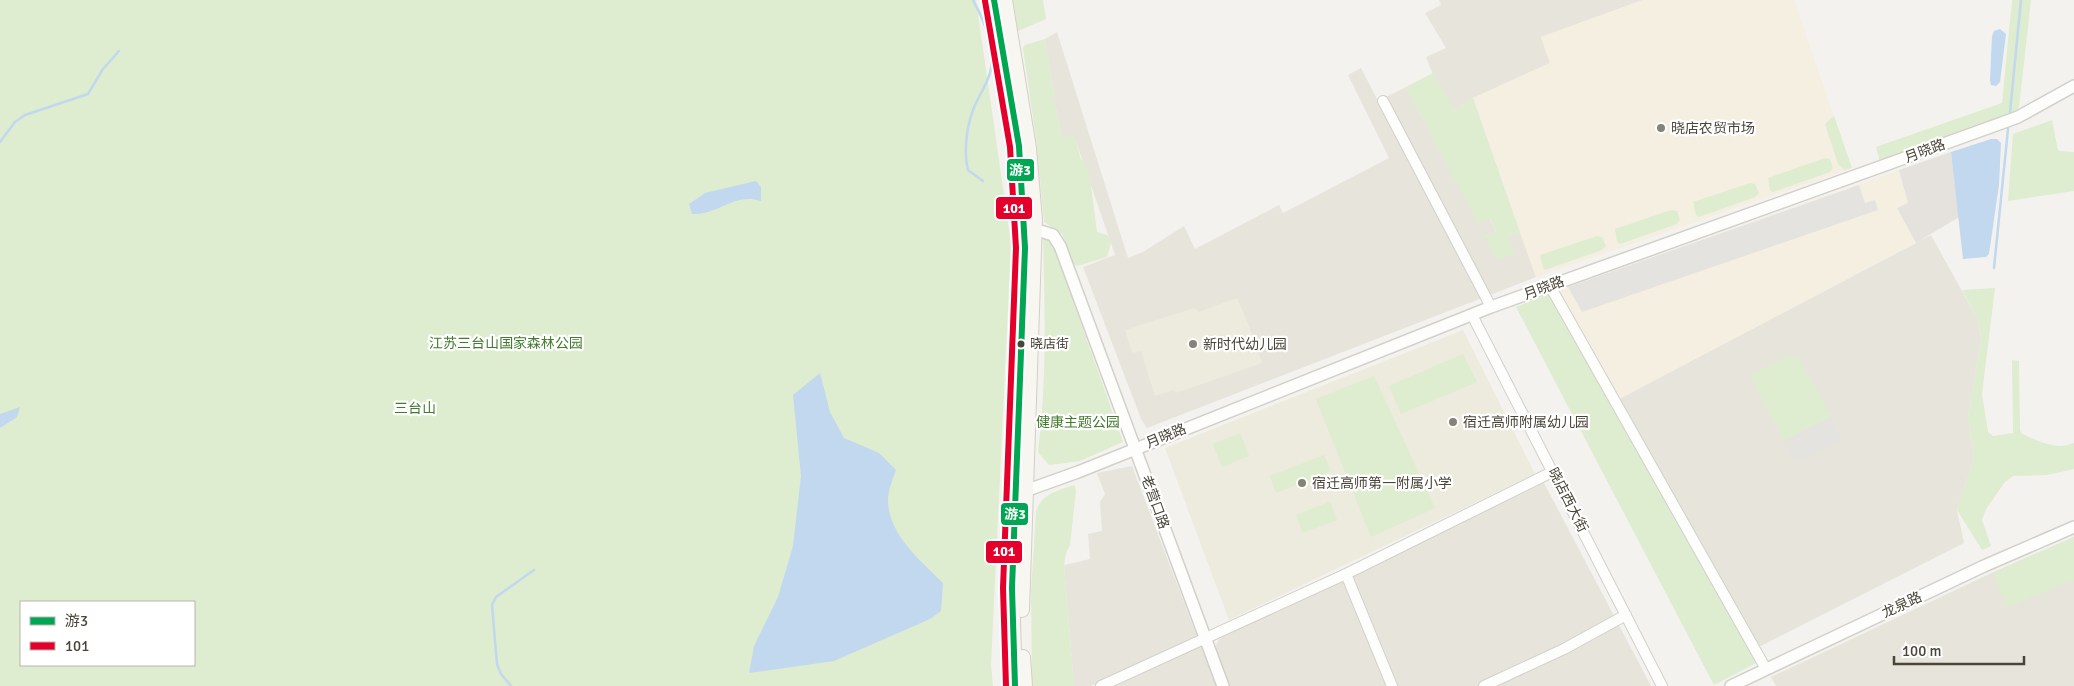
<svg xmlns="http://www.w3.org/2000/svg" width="2074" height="686" font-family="Signika,'Noto Sans SC',sans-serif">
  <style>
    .residential { fill: #e7e4dc }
    .commercial { fill: #f5efe2 }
    .industrial { fill: #e5e2de }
    .education { fill: #edeade }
    .green { fill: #deeccf; fill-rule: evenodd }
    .parking { fill: #e5e3df }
    .water { fill: #c1d8ef }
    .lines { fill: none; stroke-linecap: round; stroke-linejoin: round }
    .stream { stroke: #c1d8ef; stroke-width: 2.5 }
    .minor-casing { stroke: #d1d0cb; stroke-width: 12 }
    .tertiary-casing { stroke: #d1d0cb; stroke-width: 14 }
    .secondary-casing { stroke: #d2cfc5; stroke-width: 16 }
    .minor { stroke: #fdfdfc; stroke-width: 10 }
    .tertiary { stroke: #fdfdfc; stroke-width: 11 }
    .secondary { stroke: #f7f6f1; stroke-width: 14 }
    .bus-1-casing { stroke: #fff; stroke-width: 10 }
    .bus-2-casing { stroke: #fff; stroke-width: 10 }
    .bus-1 { stroke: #00a651; stroke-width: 6 }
    .bus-2 { stroke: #e4002b; stroke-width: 6 }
    .poi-dot { fill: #858278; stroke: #fff; stroke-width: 2 }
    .bus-dot { fill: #4a4539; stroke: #fff; stroke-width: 2 }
    .labels { text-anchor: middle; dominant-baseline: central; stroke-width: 4.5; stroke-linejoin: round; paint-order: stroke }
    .bus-label { font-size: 13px; fill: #4a4539; stroke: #fff; text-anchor: start }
    .poi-label { font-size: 14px; fill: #4a4539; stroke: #fff; text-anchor: start }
    .street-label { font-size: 14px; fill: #4a4539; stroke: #fff }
    .park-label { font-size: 14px; fill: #437b2d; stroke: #fff }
    .line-badge { stroke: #fff; stroke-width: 2 }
    .badge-label { font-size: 14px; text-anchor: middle; font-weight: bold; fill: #fff }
  </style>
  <rect width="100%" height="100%" fill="#f3f2ee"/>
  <path class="residential" d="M1439,0h204l-102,37 9,26 -77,35 -18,12 -19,-28 -10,-25 20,-9 -21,-35 16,-8z
    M1057,32l71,226 15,-6 41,-26 11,23 84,-44 4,8 106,-55 -41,-83 13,-7 17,33 28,-14 72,136 11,-5 7,13 -11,6 23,-1 12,-4 16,45 -389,151 -6,-9 -58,-152 32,-12 -41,-119 -13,2 -16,-99z
    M1931,235l47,85 3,18 -13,79 6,40 -17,53 7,33 -207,105 -138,-249z
    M1132,466l66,173 -107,47h-17l-10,-121 26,-6 -2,-25 14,-3 -2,-29 5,-8 -8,-21z
    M1543,481l108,205h-421l-15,-39 4,-8z
    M2074,537v149h-298l-5,-9 227,-107z
    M1201,646l15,40h-101z"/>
  <path class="commercial" d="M1643,0h151l58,168 -316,109 -63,-179 77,-35 -9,-26z
    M1899,170l9,33 -11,6 19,34 -297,156 -62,-108z"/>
  <path class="industrial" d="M1951,152l8,65 -43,26 -19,-35 11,-5 -9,-33z"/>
  <path class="education" d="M1237,298l17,40 8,25 -86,30 -2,-3 -19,6 -14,-45 -9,2 -7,-23 69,-22 5,4z
    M1463,330l72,144 -306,146 -64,-172z"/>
  <path class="green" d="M0,0h976l35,244 -20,421 2,21h-993zM21,602h173v63h-173z
    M1013,0h30l3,19 -28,12z
    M2012,0h19l-12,107 -4,5 -135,50 -4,-15 126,-44z
    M1045,39l16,99 13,-3 7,25 3,-1 6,19 7,54 10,3 4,8 -4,14 -30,9 -4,-3 -11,-29 -18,-12 -7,-77 -14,-97 2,-3z
    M1433,73l22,37 18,-12 47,134 -12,5 7,17 -19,6 -11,-23 11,-6 -6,-12 -12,5 -72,-137z
    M1834,116l18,52 -8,2 -6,-6 -13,-40z
    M2052,120l6,31 16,1v39l-66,10 5,-67z
    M1825,158l5,1 3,9 -3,4 -57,20 -3,-2 -2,-12z
    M1750,183l5,1 4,9 -4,4 -56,20 -3,-2 -3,-13z
    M1671,210l6,1 3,9 -3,4 -57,20 -3,-2 -2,-13z
    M1046,236l5,3 72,203 -43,19 -31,4 -11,-13c9,-71 7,-142 5,-213z
    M1597,236l5,1 4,9 -4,4 -57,20 -2,-2 -3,-13z
    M1995,288l-13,106 6,38 5,4 20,-3 -1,-73 7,1 1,69 2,4c17,7 34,17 52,9v26l-27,6 -34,1 -8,6 -19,27 -4,11 9,26 -9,4 -25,-40 17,-53 -6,-40 13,-79 -3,-18 -16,-30z
    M1551,293l207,369 -44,23 -198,-378z
    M1463,354l14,28 -76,32 -12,-28z
    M1788,355l10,1 33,61 -47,24 -34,-65z
    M1374,376l61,132 -64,29 -55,-138z
    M1240,433l9,23 -27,11 -9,-23z
    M1324,455l7,16 -55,22 -6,-17z
    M1074,485l2,5 -6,55 -4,8 -2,12 10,121h-42l-1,-94 5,-80c5,-18 21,-21 38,-27z
    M1330,502l7,18 -34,13 -7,-18z
    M2074,537v43l-63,26 -5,-1 -13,-32z"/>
  <path class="parking" d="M1859,185l6,18 10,-3 3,10 -296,102 -14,-25z
    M1831,417l12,22 -47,25 -12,-23z"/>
  <path class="water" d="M2000,29l6,5 -6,48 -4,4 -5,-1 -1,-5 2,-44 2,-5z
    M1991,139h6l4,4 -2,42 -10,69 -3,3 -23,2 -12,-107z
    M756,181l5,6v14c-27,-9 -42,14 -69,13l-3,-10 16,-11z
    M820,373l10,39 14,26 35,15 17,17c-3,9 -8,20 -8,30 0,34 32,60 55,83l-2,28 -11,8 -96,42 -85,12 5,-27 24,-49 15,-51 8,-70 -8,-81z
    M20,407l-3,10 -17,11v-14z"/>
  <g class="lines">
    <path class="stream" d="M973,0c9,17 21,42 19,62 -1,16 -11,30 -17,43 -8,19 -12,45 -7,65l15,11
      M2010,112l11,-112
      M0,142l15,-20 10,-7 63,-21 15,-25 16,-18
      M1994,268l14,-139
      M511,686l-10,-12 -4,-10 -5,-59 4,-8 38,-27"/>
    <defs>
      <path id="minor" d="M1383,101l108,206
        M1550,286l216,383
        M1472,315l190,371
        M1346,574l46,112
        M1101,686l245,-112 208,-103
        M1484,686l80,-37 62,-34"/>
      <path id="tertiary" d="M1028,230l6,-1 19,6 7,11 163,440
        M1019,491h6l53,-19 413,-165 508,-183 19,-7 56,-31
        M1731,686l253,-120 90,-39"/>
      <path id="secondary" d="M994,0l25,146 6,102 -13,340 3,98
        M1005,0l24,148 6,72 -13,390
        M1023,657l2,29"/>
    </defs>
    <use href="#minor" class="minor-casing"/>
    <use href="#tertiary" class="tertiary-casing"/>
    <use href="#secondary" class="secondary-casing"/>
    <use href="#minor" class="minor"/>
    <use href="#tertiary" class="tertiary"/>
    <use href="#secondary" class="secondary"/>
    <defs>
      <path id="bus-1" d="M994,0l25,146 6,102 -13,340 3,98"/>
      <path id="bus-2" d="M985,1l25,146 6,101 -13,340 3,98"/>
    </defs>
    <use href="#bus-1" class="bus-1-casing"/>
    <use href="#bus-2" class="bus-2-casing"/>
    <use href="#bus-1" class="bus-1"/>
    <use href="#bus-2" class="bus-2"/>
  </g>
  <g class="poi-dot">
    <circle cx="1661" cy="128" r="5"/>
    <circle cx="1193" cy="344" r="5"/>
    <circle cx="1453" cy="422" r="5"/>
    <circle cx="1302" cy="483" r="5"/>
  </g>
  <circle class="bus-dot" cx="1021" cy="344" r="4.5"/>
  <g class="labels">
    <g class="bus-label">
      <text x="1030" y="344">晓店街</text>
    </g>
    <g class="poi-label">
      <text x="1671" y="128">晓店农贸市场</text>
      <text x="1203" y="344">新时代幼儿园</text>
      <text x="1463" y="422">宿迁高师附属幼儿园</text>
      <text x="1312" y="483">宿迁高师第一附属小学</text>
    </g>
    <g class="street-label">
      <text transform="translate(1925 151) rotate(-20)">月晓路</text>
      <text transform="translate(1544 288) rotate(-20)">月晓路</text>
      <text transform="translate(1166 436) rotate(-22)">月晓路</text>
      <text transform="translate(1568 500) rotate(63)">晓店西大街</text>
      <text transform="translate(1155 502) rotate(70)">老营口路</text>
      <text transform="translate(1902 605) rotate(-25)">龙泉路</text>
    </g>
    <g class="park-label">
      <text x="506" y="343">江苏三台山国家森林公园</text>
      <text x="415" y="408">三台山</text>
      <text x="1078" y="422">健康主题公园</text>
    </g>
  </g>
  <g class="line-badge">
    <rect x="1006" y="158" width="29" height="24" rx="5" fill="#00a651"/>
    <rect x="995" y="196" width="38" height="24" rx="5" fill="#e4002b"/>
    <rect x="1000" y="502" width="29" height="24" rx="5" fill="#00a651"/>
    <rect x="985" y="540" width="38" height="24" rx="5" fill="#e4002b"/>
  </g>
  <g class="badge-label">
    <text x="1020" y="175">游3</text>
    <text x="1014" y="213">101</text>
    <text x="1015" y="519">游3</text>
    <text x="1004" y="556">101</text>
  </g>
  <rect x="20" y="601" width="175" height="65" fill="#ffffff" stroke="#b7b5b0"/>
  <rect x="30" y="617" width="25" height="8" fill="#00a651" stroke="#b7b5b0"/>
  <text x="65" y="626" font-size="15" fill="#4a4539">游3</text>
  <rect x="30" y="642" width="25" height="8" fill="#e4002b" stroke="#b7b5b0"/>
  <text x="65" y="651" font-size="15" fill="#4a4539">101</text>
  <path d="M1894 656v8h130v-8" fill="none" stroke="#4a4539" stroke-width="2.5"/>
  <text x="1902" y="656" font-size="15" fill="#4a4539" stroke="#ffffff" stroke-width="4" paint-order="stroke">100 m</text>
</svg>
